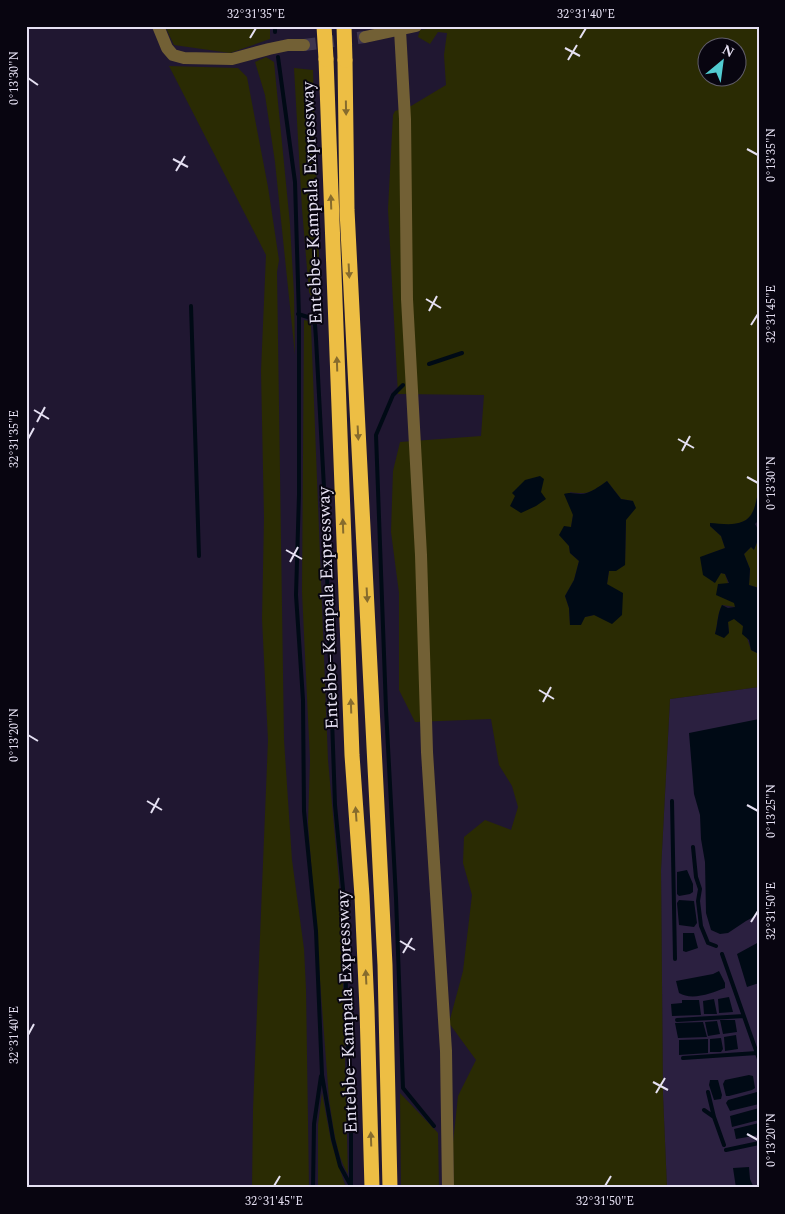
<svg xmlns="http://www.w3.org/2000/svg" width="785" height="1214" font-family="Spectral,serif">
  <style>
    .built { fill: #2b2040 }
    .green { fill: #2a2b03; fill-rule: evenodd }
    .water { fill: #000a15 }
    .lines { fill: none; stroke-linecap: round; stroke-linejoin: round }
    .stream { stroke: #000a15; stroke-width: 4 }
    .street-tunnel { stroke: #3e354e; stroke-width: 12; stroke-dasharray: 12 6; stroke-linecap: butt }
    .street { stroke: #726035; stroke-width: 12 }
    .highway { stroke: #edbe44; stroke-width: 15 }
    .highway-bridge { stroke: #edbe44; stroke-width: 15 }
    .oneway { fill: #866b2d }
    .ticks { fill: none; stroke: #e5e0f2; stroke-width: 2 }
    .labels { text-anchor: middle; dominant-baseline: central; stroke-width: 4; stroke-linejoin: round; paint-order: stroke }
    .street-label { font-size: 18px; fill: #e5e0f2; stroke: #080510 }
    .neatline { fill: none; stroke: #e5e0f2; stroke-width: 2 }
    .ticks-label { font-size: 12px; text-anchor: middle; fill: #e5e0f2 }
  </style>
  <rect width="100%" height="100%" fill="#201731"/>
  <path class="built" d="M759,687v501h-92l-4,-93 -2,-225 9,-171z"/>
  <path class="green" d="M165,26h105v13l-40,14 -56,-8z
    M445,26h314v466c-3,6 -3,14 -6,20 -7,15 -28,13 -43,14l11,10 4,12 -19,7 8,28 7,-10 4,1 11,33 -14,-2c-5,10 -4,18 -7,29l14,-1 -1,-11 6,-4 9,8 8,24 6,3 2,-2v36l-89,12 -9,171 2,225 4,93h-213l-1,-45 5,-47 18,-36 -27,-37 14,-52 9,-76 -9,-32 1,-26 21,-17 26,10 7,-23 -6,-21 -13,-21 -8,-46 -76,3 -16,-32v-97l-8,-61 2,-61 7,-29 81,-6 3,-41 -86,-1 -10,-185 5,-94 2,-4 16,-5 35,-21 -2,-30 3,-22 -9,-1 -8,12 -12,-7 2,-7zM708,48h30v30h-30zM607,481l14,18 12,2 -7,19 -1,45 -16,6 -2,13 -13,31 -9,2 -15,8 -1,-17 -4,-12 9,-16 5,-19 -9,-8 -1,-7 -9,-11 11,-8 2,-12 -3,-23c17,3 23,0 37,-11z
    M266,57l8,5 16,162 4,70 1,61 -20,-193 -10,-67 -10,-33z
    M169,66l69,2 9,9 21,110 11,73 -2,12 7,468 8,120 12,89 2,40 3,199h-57l1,-79 15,-369 -6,-121 2,-101 -3,-147 5,-116z
    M294,68l19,2 8,249 -12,-27 -7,-83z
    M304,320l5,1 2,5 17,434 13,144 7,270c-13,-22 -15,-51 -19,-75l-21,-276 2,-63 -8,-168z
    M759,539v49l-10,-3 1,-16 -6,-15 7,-7 3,2z
    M322,1093l9,48 15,47h-28v-63z
    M400,1093l38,40 1,55h-38z"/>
  <path class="water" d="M540,476l4,3 -3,13 5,7 -10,7 -15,7 -11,-7 5,-10 -3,-3 13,-13z
    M607,481l14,18 12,2 3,7 -10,12 -1,45 -9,6h-7l-2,13 16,9 -1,22 -10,9 -18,-9 -9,2 -4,8h-11l-1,-17 -4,-12 9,-16 5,-19 -9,-8 -1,-7 -10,-11 5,-9 7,1 2,-12 -9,-21c7,-2 10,0 17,0 8,0 19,-8 26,-13z
    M759,492v28l-4,4c6,9 3,16 -1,26l-3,-3 -7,7 6,15 -1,16 10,3v63l-2,2 -6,-3 -2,-10 -7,-6 1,-8 -9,-7 -6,3 1,11 -5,5 -9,-4c3,-10 2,-19 7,-29l6,3 7,-1 -1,-4 -18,-8 2,-11 11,-1 -4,-9 -4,-1 -6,10 -12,-8 -3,-18 25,-9 -4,-12 -11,-10v-3c16,1 36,5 43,-12 3,-5 3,-13 6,-19z
    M759,719v195l-13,7 -18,12 -8,1 -9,-4 -5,-17 -1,-51 -4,-23 -1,-24 -6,-21 -5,-61z
    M687,870l6,14v8l-3,2 -11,2 -2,-2v-22z
    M679,900l15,1 3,22 -3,4 -15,-2 -2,-22z
    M683,933h11l4,15 -12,4 -3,-1z
    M759,942v41l-12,4 -10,-33z
    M719,971l6,12v5c-13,5 -33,13 -46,5l-3,-12 37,-7z
    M729,997l4,15 -14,1 -1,-14z
    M714,999l3,15h-13l-1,-13z
    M682,1000h17l2,15 -29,1 -1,-12 11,-1z
    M720,1020h15l2,12 -14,2z
    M717,1021l3,13 -12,2 -3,-14z
    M703,1022l4,15 -29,1 -3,-15z
    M736,1035l2,14 -13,2 -1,-14z
    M721,1038l2,11 -2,3h-11v-13z
    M708,1039v14l-29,2v-15z
    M749,1075l4,1 2,12 -3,2 -23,6h-3l-3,-12 2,-4z
    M710,1080h8l4,15 -1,4 -7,1 -5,-15z
    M757,1092l2,12 -29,7 -4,-8 2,-3z
    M759,1108v12l-27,7 -2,-11z
    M759,1123v12l-23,4 -2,-10z
    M749,1167l1,12 4,9h-18l-3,-20z"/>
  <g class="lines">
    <path class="stream" d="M275,32v-6
      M278,57l17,125 4,135v178l-3,100 7,105 1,111 12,120 6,144 11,64 7,27 11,20
      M191,306l8,250
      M298,314l13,4 4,7 1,14 8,149 11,317 10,105 1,88 5,111v77
      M429,364l33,-11
      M403,385l-10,10 -17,40 10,274 10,189 7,190 31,38
      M672,801l3,158
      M693,847l3,30 4,12 -2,12 3,25 7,17 8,3
      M722,954l37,105
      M677,1020l67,-4
      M683,1058l74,-5
      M708,1092l6,25 10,28
      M704,1110l10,7
      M726,1150l33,-7
      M313,1188l1,-64 7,-48"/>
    <path class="street-tunnel" d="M304,45l61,-8"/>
    <path class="street" d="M158,26l9,22 6,7 11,3 48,1 37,-10 19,-4h16
      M400,30l5,89 2,180 14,256 6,197 19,299 2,137
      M365,37l51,-11"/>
    <path class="highway" d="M326,59l26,696 10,141 5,113 5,179
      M345,60l2,150 38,755 5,223"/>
    <path class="highway-bridge" d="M324,26l2,33
      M344,26l1,34"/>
  </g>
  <defs><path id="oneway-solid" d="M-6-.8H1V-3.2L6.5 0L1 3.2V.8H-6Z" transform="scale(1.25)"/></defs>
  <g class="oneway">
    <use href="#oneway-solid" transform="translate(346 108) rotate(89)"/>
    <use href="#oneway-solid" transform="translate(331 202) rotate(-92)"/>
    <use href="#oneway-solid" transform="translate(349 271) rotate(87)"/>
    <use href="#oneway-solid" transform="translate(337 364) rotate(-92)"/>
    <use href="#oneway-solid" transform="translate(358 433) rotate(87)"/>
    <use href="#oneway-solid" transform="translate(343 526) rotate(-92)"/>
    <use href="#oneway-solid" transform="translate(367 595) rotate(87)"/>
    <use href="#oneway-solid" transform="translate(351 706) rotate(-92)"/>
    <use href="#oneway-solid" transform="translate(356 814) rotate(-94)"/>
    <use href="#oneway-solid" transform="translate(366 977) rotate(-93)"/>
    <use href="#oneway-solid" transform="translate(371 1139) rotate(-92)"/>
  </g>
  <path class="ticks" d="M250,38l6,-10M580,38l6,-10M565,48l15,8M568,60l9,-15M28,78l10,7M747,149l11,6M173,159l15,8M176,171l9,-15M426,299l15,9M429,311l8,-15M751,325l7,-11M34,410l15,9M37,422l8,-15M28,439l6,-11M678,439l16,9M682,451l8,-15M747,477l11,6M286,550l16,9M290,562l8,-15M539,690l15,9M543,702l8,-15M28,735l10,6M147,801l15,9M747,805l11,6M151,813l8,-15M751,922l7,-11M400,941l15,9M403,953l9,-15M28,1035l6,-11M653,1082l15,8M656,1093l9,-15M747,1134l11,6M274,1186l6,-10M605,1186l6,-10"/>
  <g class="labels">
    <g class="street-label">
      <text transform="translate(312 203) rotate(-92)">Entebbe–Kampala Expressway</text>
      <text transform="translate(328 608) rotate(-92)">Entebbe–Kampala Expressway</text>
      <text transform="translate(347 1012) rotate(-92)">Entebbe–Kampala Expressway</text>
    </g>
  </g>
  <rect width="785" height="1214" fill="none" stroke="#080510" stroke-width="55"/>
  <g transform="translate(722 62) rotate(29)"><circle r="24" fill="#080510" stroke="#605d6a"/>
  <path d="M0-4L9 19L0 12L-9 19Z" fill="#52ccd1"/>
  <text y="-8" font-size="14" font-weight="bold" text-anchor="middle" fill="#e5e0f2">N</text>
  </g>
  <rect x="28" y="28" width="730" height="1158" class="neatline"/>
  <g class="ticks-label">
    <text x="256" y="18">32°31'35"E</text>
    <text x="586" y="18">32°31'40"E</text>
    <text transform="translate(14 78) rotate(-90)" y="4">0°13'30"N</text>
    <text transform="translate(771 155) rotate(-90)" y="4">0°13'35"N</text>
    <text transform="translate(771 314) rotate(-90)" y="4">32°31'45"E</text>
    <text transform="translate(14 439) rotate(-90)" y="4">32°31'35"E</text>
    <text transform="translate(771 483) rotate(-90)" y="4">0°13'30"N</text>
    <text transform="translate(14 735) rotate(-90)" y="4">0°13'20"N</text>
    <text transform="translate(771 811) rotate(-90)" y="4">0°13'25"N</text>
    <text transform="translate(771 911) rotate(-90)" y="4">32°31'50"E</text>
    <text transform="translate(14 1035) rotate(-90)" y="4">32°31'40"E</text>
    <text transform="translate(771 1140) rotate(-90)" y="4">0°13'20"N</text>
    <text x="274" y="1205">32°31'45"E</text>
    <text x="605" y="1205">32°31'50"E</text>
  </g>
</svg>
